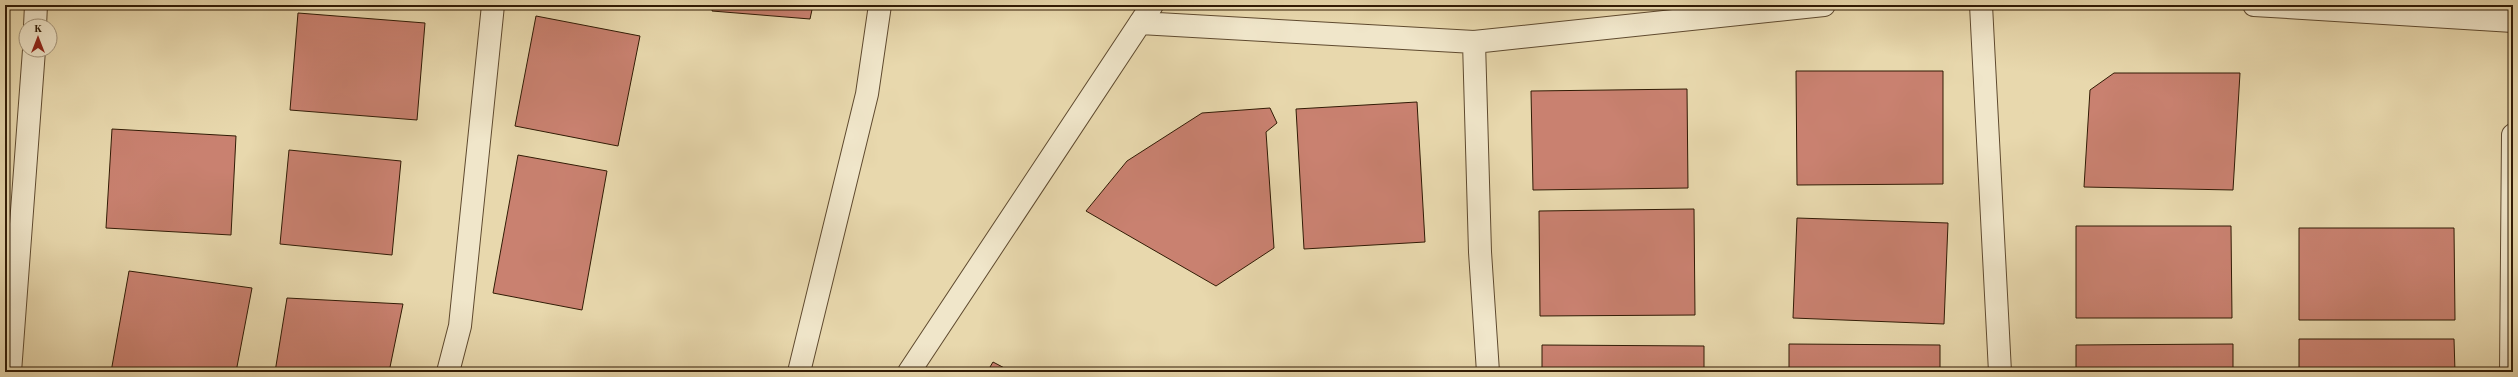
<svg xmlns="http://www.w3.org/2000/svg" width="2518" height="377" font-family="'Old Standard TT',serif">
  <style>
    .building { fill: #c98170; stroke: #311b05 }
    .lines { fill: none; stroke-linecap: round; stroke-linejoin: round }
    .minor-casing { stroke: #5f4a2f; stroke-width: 24 }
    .minor { stroke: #f0e6ca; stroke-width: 22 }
  </style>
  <rect width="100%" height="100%" fill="#e8d8ad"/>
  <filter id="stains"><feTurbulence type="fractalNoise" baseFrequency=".005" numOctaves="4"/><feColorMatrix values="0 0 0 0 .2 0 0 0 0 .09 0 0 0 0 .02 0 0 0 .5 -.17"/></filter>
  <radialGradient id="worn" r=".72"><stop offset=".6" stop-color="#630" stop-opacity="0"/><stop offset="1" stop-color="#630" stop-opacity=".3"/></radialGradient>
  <path class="building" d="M713,5h100l-3,14 -98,-8z
    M298,13l127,10 -8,97 -127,-10z
    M536,16l104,20 -22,110 -103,-20z
    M1796,71h147v113l-146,1z
    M2114,73h126l-7,117 -149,-3 6,-97z
    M1687,89l1,99 -155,2 -2,-99z
    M1417,102l8,140 -121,7 -8,-140z
    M1270,108l7,15 -11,9 8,116 -58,38 -130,-75 41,-50 75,-48z
    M112,129l124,7 -5,99 -125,-7z
    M289,150l112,11 -9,94 -112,-11z
    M518,155l89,16 -25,139 -89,-17z
    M1694,209l1,106 -155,1 -1,-105z
    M1797,218l151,5 -4,101 -151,-6z
    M2076,226h155l1,92h-156z
    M2299,228h155l1,92h-156z
    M129,271l123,17 -16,84h-125z
    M287,298l116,6 -14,68h-114z
    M2299,339h155l1,33h-156z
    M1789,344l151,1v27h-151z
    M2233,344v28h-157v-27z
    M1542,345l162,1v26h-162z
    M993,362l19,10h-25z"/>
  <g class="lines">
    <defs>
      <path id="minor" d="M1981,5l19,367
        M2254,5l259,16
        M1140,23l334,19 350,-37
        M35,26l1,-21
        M1474,42l6,210 8,120
        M10,372l24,-322
        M448,372l12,-46 33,-321
        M799,372l68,-278 13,-89
        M909,372l243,-367
        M2511,372l2,-237"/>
    </defs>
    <use href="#minor" class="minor-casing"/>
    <use href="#minor" class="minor"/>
  </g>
  <rect width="2518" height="377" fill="none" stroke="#e8d8ad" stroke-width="20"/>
  <rect x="6" y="6" width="2506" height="365" fill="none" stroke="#311b05" stroke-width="2"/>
  <rect x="10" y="10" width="2498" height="357" fill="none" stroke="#311b05"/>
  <g transform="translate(38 38)"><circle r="19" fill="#f0e6ca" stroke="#a4957b"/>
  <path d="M0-3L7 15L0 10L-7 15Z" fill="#8f2418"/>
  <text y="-6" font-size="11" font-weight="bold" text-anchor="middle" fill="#311b05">K</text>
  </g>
  <rect width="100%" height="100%" filter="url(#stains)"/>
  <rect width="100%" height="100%" fill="url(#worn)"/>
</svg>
